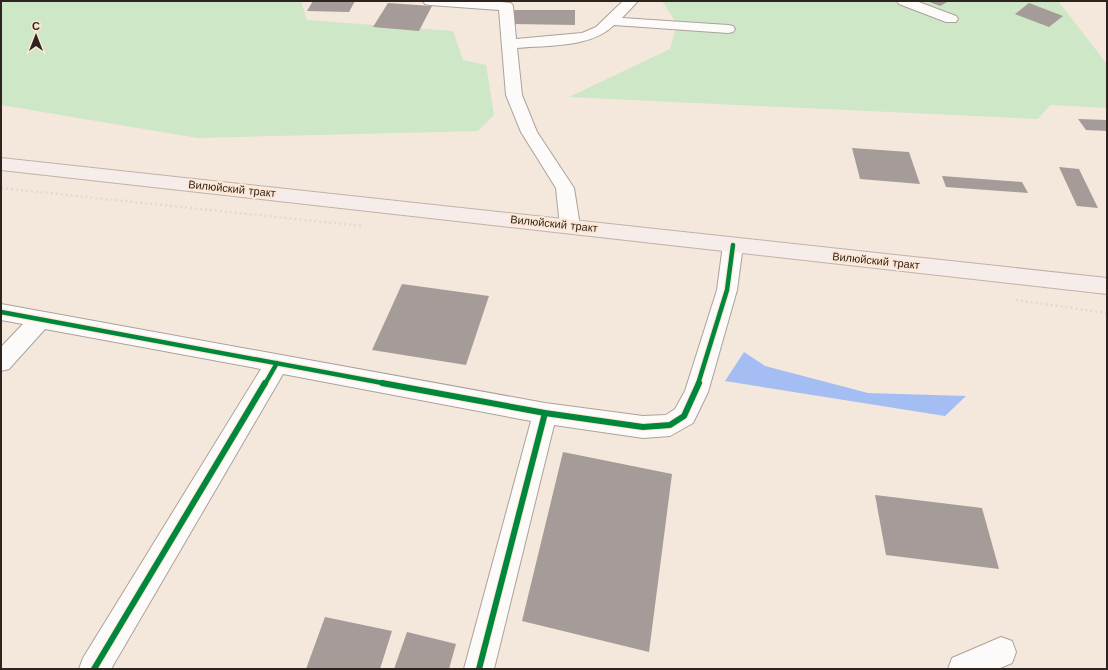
<svg xmlns="http://www.w3.org/2000/svg" width="1108" height="670" font-family="'Work Sans',sans-serif">
  <style>
    .green { fill: #cde7c7 }
    .water { fill: #a4bdf3 }
    .building { fill: #a59b98 }
    .lines { fill: none; stroke-linecap: round; stroke-linejoin: round }
    .minor-casing { stroke: #aba299; stroke-width: 2 }
    .major-casing { stroke: #c2b1a9; stroke-width: 2 }
    .path { stroke: #dfdad7; stroke-width: 2.5; stroke-dasharray: 2 3; stroke-linecap: butt }
    .minor { fill: #fdfbfa; fill-rule: evenodd }
    .major { fill: #f6edea; fill-rule: evenodd }
    .cycleway-far1-casing { stroke: #fee6d2; stroke-width: 7 }
    .cycleway-casing { stroke: #fee6d2; stroke-width: 8 }
    .cycleway-far1 { stroke: #00873e; stroke-width: 4.5 }
    .cycleway { stroke: #00873e; stroke-width: 6 }
    .labels { text-anchor: middle; dominant-baseline: central; stroke-width: 4; stroke-linejoin: round; paint-order: stroke }
    .street-label { font-size: 11px; fill: #2d251d; stroke: #fee6d2 }
  </style>
  <rect width="100%" height="100%" fill="#f4e7dc"/>
  <path class="green" d="M1,1h300l6,19 146,11 10,29 23,5 8,50 -16,16 -280,7 -197,-33z
    M662,1h396l49,63v44l-57,-3 -12,14 -469,-22 101,-48 7,-25z"/>
  <path class="water" d="M744,352l21,14 103,27 98,3 -21,20 -220,-35z"/>
  <path class="building" d="M313,1h42l-6,11 -42,-1z
    M927,1h22l-9,5z
    M388,3l44,3 -13,25 -46,-4z
    M1029,3l34,13 -14,11 -34,-13z
    M514,10h61v15l-62,-1z
    M1078,119l29,1v11l-21,-1z
    M852,148l57,4 11,32 -60,-5z
    M1059,167l20,2 19,39 -21,-2z
    M942,176l80,6 6,11 -82,-6z
    M402,284l87,12 -23,69 -94,-15z
    M563,452l109,22 -23,178 -127,-31z
    M875,495l107,13 17,61 -113,-14z
    M325,617l67,14 -12,38h-74z
    M407,632l49,12 -7,25h-55z"/>
  <g class="lines">
    <defs>
      <path id="minor" d="M423,1h69l19,2 2,3 3,33 66,-6 14,-6 27,-26h15l-16,17 106,7 5,1 2,3 -2,3 -5,1 -114,-8c-23,23 -66,20 -97,23l5,47 15,37 37,56 6,38 -3,5 -7,2 -7,-2 -3,-5 -4,-38 -35,-56 -15,-37 -7,-85 -69,-5 -5,-1z
        M897,1h19l40,15 2,3 -2,3h-10l-47,-18z
        M733,238l7,2 3,5 -6,45 -29,102 -15,31 -23,13 -27,2 -89,-13 -60,244h-30l67,-248 -248,-47 -172,295h-32l4,-11 178,-289 -216,-40 -36,40 -8,2v-24l22,-23 -22,-4v-16l544,99 98,13 23,-1 9,-6 10,-18 32,-101 6,-45 3,-5z
        M1001,637l11,4 4,11 -4,11 -14,6h-50l4,-11z"/>
      <path id="major" d="M1,158l1106,120v16l-1106,-124z"/>
    </defs>
    <use href="#minor" class="minor-casing"/>
    <use href="#major" class="major-casing"/>
    <path class="path" d="M1,188l361,38
      M1016,300l91,13"/>
    <use href="#minor" class="minor"/>
    <use href="#major" class="major"/>
    <defs>
      <path id="cycleway-far1" d="M1,312l387,72
        M265,384l12,-21
        M698,384l29,-94 6,-45"/>
      <path id="cycleway" d="M382,383l163,30 -66,256
        M545,413l98,14 27,-2 14,-9 15,-33
        M94,669l171,-286"/>
    </defs>
    <use href="#cycleway-far1" class="cycleway-far1-casing"/>
    <use href="#cycleway" class="cycleway-casing"/>
    <use href="#cycleway-far1" class="cycleway-far1"/>
    <use href="#cycleway" class="cycleway"/>
  </g>
  <g class="labels">
    <g class="street-label">
      <text transform="translate(232 189) rotate(6)">Вилюйский тракт</text>
      <text transform="translate(554 224) rotate(6)">Вилюйский тракт</text>
      <text transform="translate(876 261) rotate(6)">Вилюйский тракт</text>
    </g>
  </g>
  <rect width="1108" height="670" fill="none" stroke="#2d251d" stroke-width="4"/>
  <g transform="translate(36 36)" stroke="#fee6d2" stroke-width="3" paint-order="stroke">
  <path d="M0-3L7 15L0 10L-7 15Z" fill="#2d251d"/>
  <text y="-6" font-size="11" font-weight="bold" text-anchor="middle" fill="#2d251d">С</text>
  </g>
</svg>
